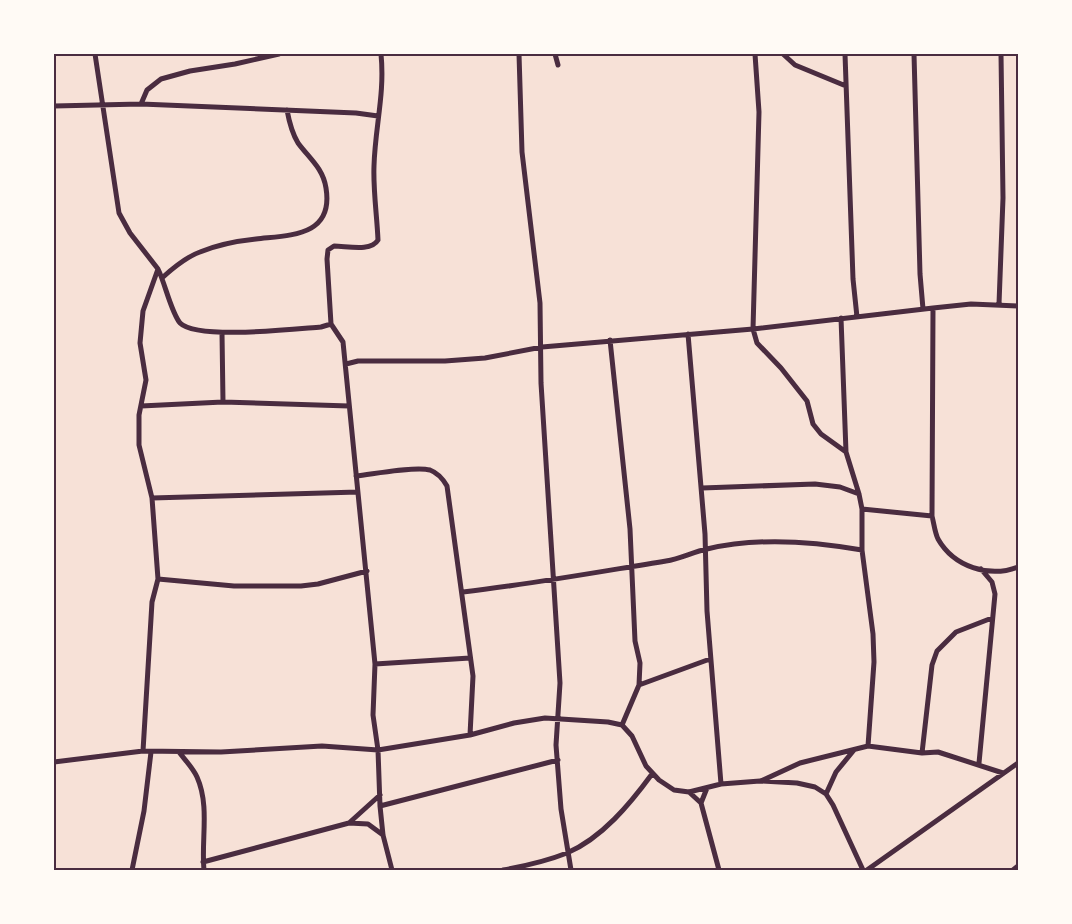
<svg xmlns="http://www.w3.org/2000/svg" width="1072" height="924" font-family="Signika,sans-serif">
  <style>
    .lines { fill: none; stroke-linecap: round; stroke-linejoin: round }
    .minor { stroke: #4a2c40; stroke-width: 5 }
    .neatline { fill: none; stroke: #4a2c40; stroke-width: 2 }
  </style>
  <rect width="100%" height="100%" fill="#f7e1d7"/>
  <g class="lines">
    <path class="minor" d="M95,54l24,159 11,20 28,36 -15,42 -3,32 6,37 -7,35v30l13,53 6,81 -6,23 -9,149
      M519,54l3,98 18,151 1,80 19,300 -4,62 5,64 10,61
      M555,54l3,11
      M755,54l4,58 -6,217 4,14 24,25 26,33 6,23 8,10 25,18 13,42 3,15v41l11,84 1,28 -6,84
      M783,54l12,11 51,21
      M845,54l8,225 4,38
      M914,54l6,220 3,35
      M141,104l215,9 22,3
      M54,106l87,-2 6,-14 14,-11 29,-8 45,-7 44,-10
      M158,269c7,14 13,43 22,54 17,17 114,6 141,4l10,-3 12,18 32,322 -2,51 5,35 2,56 3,29 9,35
      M162,278c11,-10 24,-21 38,-26 17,-7 37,-11 56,-13 33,-4 78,-2 70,-51 -3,-20 -17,-30 -28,-45 -6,-10 -9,-22 -11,-33
      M999,304l4,-106 -2,-144
      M933,308l-1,208c2,8 3,17 6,23 16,28 51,39 80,28
      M841,318l5,134
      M331,324l-4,-65 1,-9 6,-4c13,0 37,6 44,-6 -1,-24 -5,-50 -4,-74 1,-39 11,-72 7,-112
      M222,333l1,69
      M688,334l17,200 2,77 14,173
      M610,340l20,189 5,112 5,22 -1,22 -17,40
      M346,364l12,-3h87l40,-3 57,-11 211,-18 180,-21 38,-4 47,2
      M141,406l82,-4 126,4
      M356,476c18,-2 59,-10 74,-6 8,3 13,9 17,16l26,190 -3,59
      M702,488l113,-4 25,3 19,7
      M152,498l206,-6
      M862,509l70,7
      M158,579l76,7h67l17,-2 49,-13
      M463,592c69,-8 135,-20 203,-31 14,-2 27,-9 41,-12 50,-12 104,-8 155,1
      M375,664l95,-6
      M639,685l71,-26
      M179,752c6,8 14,16 18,25 13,29 4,63 7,93
      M922,753l10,-88 5,-14 19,-19 36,-14
      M54,762l89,-11 78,1 101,-6 56,4 92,-15 44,-12 31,-5 63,4 14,3 10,11 14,30 13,14 15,10 15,2 32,-8 39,-3 37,2 18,4 11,7 7,11 30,65
      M979,763l16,-169 -3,-12 -11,-13
      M761,781l39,-18 68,-17 54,7 16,-1 65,21
      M689,792l12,11 18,67
      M826,794l10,-22 18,-22
      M701,803l6,-15
      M380,806l178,-46
      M349,823l31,-28
      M203,862l146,-39 19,1 15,11
      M132,870l12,-59 7,-59
      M503,870c22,-4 44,-9 64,-17 35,-15 63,-49 85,-79
      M867,870l151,-107
      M1013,870l5,-4"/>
  </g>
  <rect width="1072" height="924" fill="none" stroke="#fffaf5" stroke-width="110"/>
  <rect x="55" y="55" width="962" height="814" class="neatline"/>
</svg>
